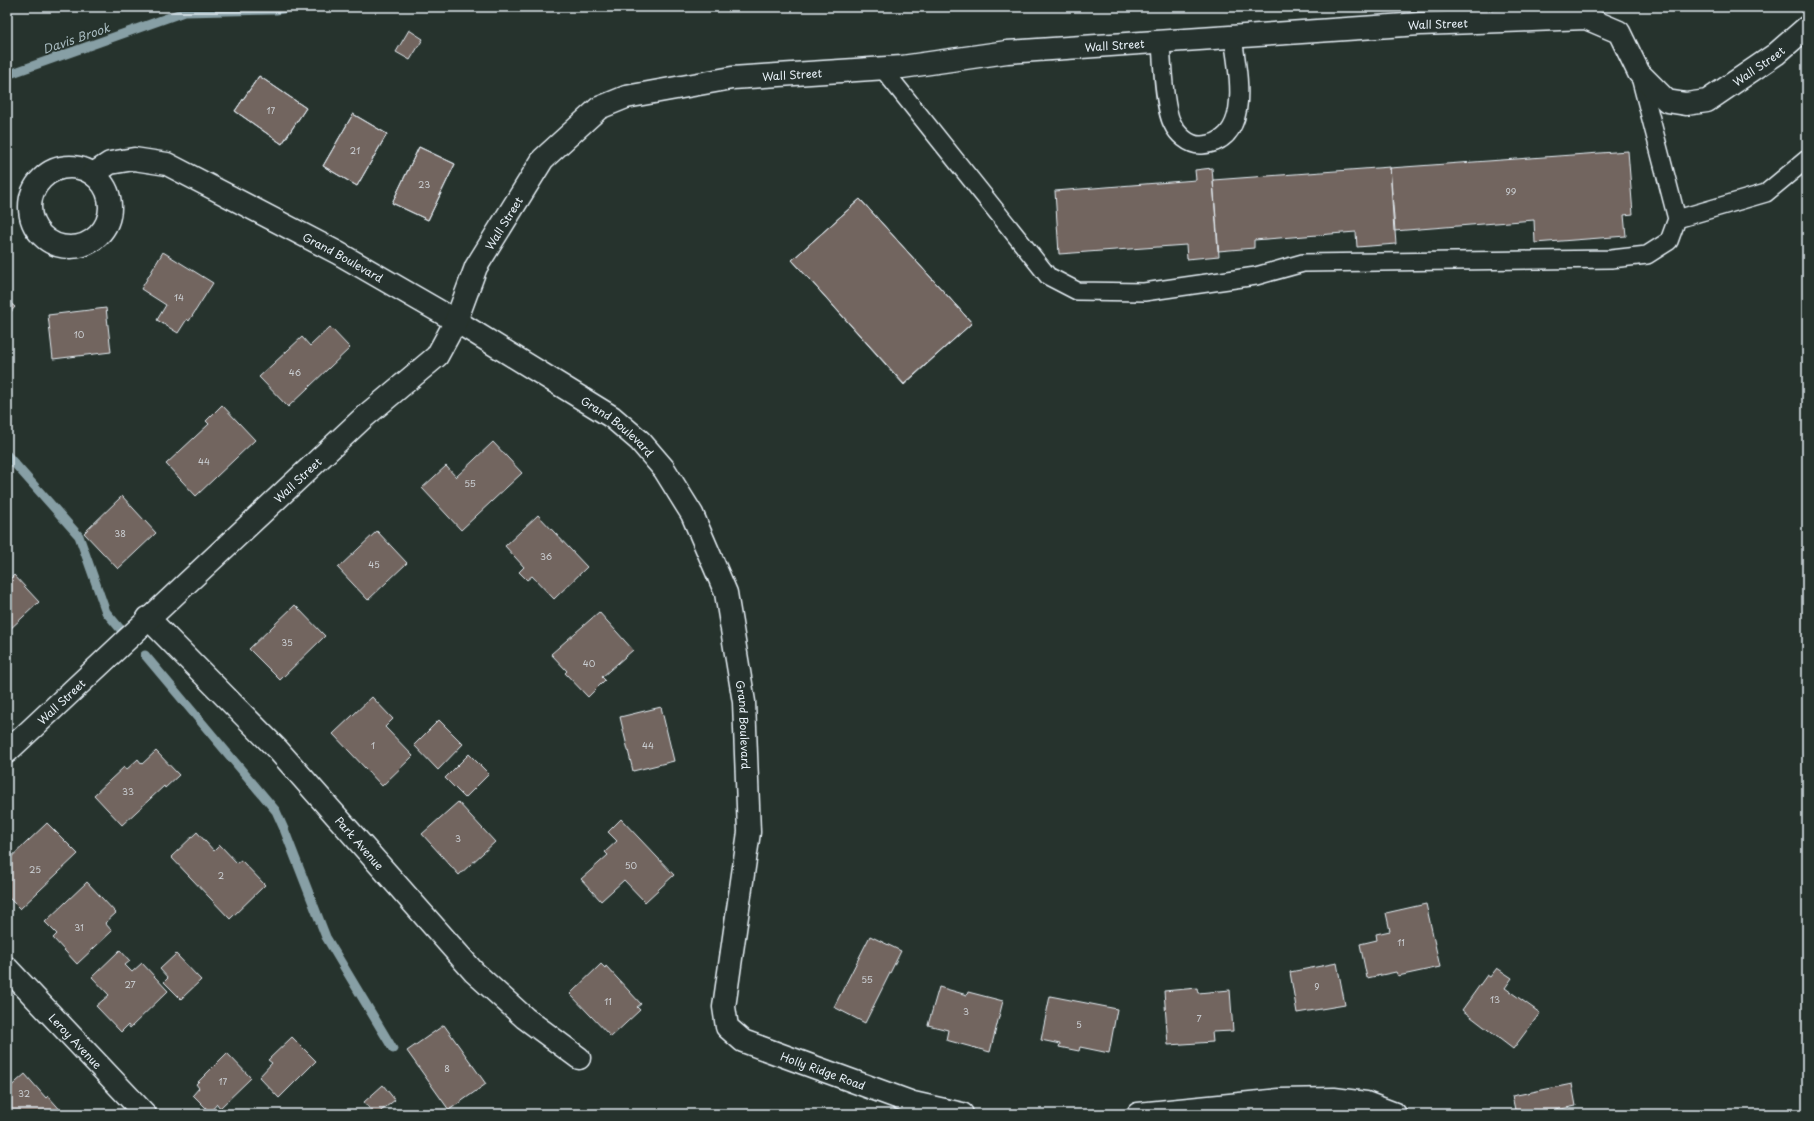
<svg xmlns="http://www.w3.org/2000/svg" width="1814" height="1121" font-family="'Playpen Sans',sans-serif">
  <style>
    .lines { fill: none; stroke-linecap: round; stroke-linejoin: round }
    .stream { stroke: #879fa5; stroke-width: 9 }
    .building { fill: #72655e; stroke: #e8f1f8 }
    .service-casing { stroke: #e8f1f8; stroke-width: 20 }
    .minor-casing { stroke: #e8f1f8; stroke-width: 25 }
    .service { stroke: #26332d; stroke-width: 17 }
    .minor { stroke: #26332d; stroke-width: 22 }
    .labels { text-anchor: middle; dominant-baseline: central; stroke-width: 3; stroke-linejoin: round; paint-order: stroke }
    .number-label { font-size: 9px; fill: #caced2 }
    .street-label { font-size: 11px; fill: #e8f1f8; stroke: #26332d }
    .water-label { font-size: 12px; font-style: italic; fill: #a8bbc0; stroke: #26332d }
  </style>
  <rect width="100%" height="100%" fill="#26332d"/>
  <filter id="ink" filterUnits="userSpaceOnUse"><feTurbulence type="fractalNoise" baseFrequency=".025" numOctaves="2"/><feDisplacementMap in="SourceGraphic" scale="8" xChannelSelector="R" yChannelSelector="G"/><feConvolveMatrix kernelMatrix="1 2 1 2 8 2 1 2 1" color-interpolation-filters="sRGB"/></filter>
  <g filter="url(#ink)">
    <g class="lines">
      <path class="stream" d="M7,75l177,-63 92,-2 18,-3
        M7,455l72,81 27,76 16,19
        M145,655l131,156 8,18 42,108 67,112"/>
    </g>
    <path class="building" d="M409,30l14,9 -13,21 -14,-8z
      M259,76l47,32 -24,36 -47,-33z
      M259,76l47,32 -24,36 -47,-33z
      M353,114l34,20 -30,52 -34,-20z
      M353,114l34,20 -30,52 -34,-20z
      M419,147l36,17 -27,56 -36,-17z
      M419,147l36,17 -27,56 -36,-17z
      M1628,151l5,63 -9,1 2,21 -91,7 -1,-23 -140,11 -4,-63z
      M1390,167l6,77 -39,3 -1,-15 -102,8v8l-36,3 -5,-71z
      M1212,168l7,88 -32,3 -1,-14 -127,9 -4,-63 141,-11 -1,-10z
      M860,199l112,124 -68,61 -112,-124z
      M860,199l112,124 -68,62 -112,-125z
      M163,252l50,31 -24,38 -2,-2 -9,14 -21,-13 9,-15 -25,-16z
      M7,300l8,7 -8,9z
      M106,308l5,44 -58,7 -5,-44z
      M330,327l20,21 -62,59 -29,-30 43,-40 8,9z
      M222,405l33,35 -59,56 -30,-32 43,-40 -3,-3z
      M493,442l29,31 -61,57 -39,-42 24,-22 10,11z
      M122,496l34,37 -38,36 -34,-36z
      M538,515l49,52 -33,32 -22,-23 -5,4 -8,-8 5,-5 -19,-21z
      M377,531l30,32 -39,37 -30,-32z
      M14,575l25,27 -32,30v-50z
      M295,605l30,31 -45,44 -31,-31z
      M599,612l34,38 -31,27 3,3 -17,17 -23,-24 2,-2 -16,-17z
      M372,697l21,22 -8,8 28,29 -31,30 -49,-52z
      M661,707l13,54 -41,10 -13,-54z
      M439,720l24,24 -25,26 -24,-25z
      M156,751l23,24 -14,13 -1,-2 -42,39 -28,-30 30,-28 2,3 12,-11 4,5z
      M469,754l20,20 -24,24 -20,-20z
      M458,802l37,40 -36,33 -37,-41z
      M621,819l53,56 -29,27 -21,-22 -23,21 -20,-22 27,-24 -3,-3 12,-11 -9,-9z
      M47,823l31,31 -58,55 -13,-13v-35z
      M197,832l17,19 6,-6 17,18 4,-3 24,25 -35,34 -59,-62z
      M87,882l29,31 -11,10 7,8 -35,33 -24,-26 4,-4 -12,-12z
      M1426,904l14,63 -42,9 -2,-4 -29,6 -7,-34 17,-4 -1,-6 14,-3 -4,-18z
      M870,936l31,15 -36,72 -31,-16z
      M120,950l10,11 -5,4 7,7 10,-9 26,28 -38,37 -2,-3 -7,7 -25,-26 13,-11 -17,-18z
      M176,954l25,26 -20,19 -17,-17 4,-4 -8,-9z
      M1337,963l8,42 -48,8 -7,-41z
      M601,964l4,4 1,-2 35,38 -4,3 3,3 -29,27 -41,-43z
      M1497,968l15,10 -7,10 35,25 -27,36 -51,-39 25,-35 3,2z
      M939,987l28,8 1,-3 35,9 -13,51 -44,-12 2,-10 -20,-5z
      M1197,988l1,5 32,-3 3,41 -21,1 1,10 -45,3 -4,-54z
      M1050,996l67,13 -8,44 -29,-6 -1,4 -20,-4 1,-3 -19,-4z
      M444,1025l42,59 -37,26 -42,-59z
      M292,1037l24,24 -37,37 -20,-21 13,-14 -4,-3z
      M227,1053l24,25 -31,30 -3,-4 -7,8 -17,-17 6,-7 -3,-4z
      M25,1074l21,24 2,-2 16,18h-57v-24z
      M1572,1084l4,22 -20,4 1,4h-41l-4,-18z
      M383,1085l12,15 -18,14h-3l-10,-12z"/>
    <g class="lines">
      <defs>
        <path id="service" d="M1161,42c1,18 3,66 11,81 5,11 17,23 30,22 52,-4 35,-75 31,-108
          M882,68l166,208 29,15 67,1 112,-16 47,-13 308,-4 36,-4 22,-14 8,-22 -38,-146
          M1677,219l89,-26 41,-34"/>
        <g id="minor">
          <circle cx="70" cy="207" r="40"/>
          <path id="s1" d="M93,174l17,-11 24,-4 33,5 171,89 118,68 156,96 28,24 24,28 28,45 34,79 18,109 5,130 -25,175 3,20 16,14 170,62 49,11"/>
          <path id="s2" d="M148,618l130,132 196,222 51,46 54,40"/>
          <path id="s3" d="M7,752l356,-334 74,-62 19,-35 20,-54 67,-108 56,-51 27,-11 106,-19 170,-11 105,-15 413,-28 166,-6 33,14 20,41 28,28 19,3 21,-3 69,-47 31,-27"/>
          <path id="s4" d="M7,968l138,146"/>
          <path d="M1138,1114l141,-14 55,-1 32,4 29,11"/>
        </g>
      </defs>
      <use href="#service" class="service-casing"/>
      <use href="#minor" class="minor-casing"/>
      <use href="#service" class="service"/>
      <use href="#minor" class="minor"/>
    </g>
  </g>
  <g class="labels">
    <g class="number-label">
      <text x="271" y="110">17</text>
      <text x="355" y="150">21</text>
      <text x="424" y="184">23</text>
      <text x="1511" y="191">99</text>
      <text x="179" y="297">14</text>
      <text x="79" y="334">10</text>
      <text x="295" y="372">46</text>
      <text x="204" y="461">44</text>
      <text x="470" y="483">55</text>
      <text x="120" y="533">38</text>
      <text x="546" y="556">36</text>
      <text x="374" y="564">45</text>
      <text x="287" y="642">35</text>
      <text x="589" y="663">40</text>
      <text x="373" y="745">1</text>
      <text x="648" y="745">44</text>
      <text x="128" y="791">33</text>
      <text x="458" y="838">3</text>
      <text x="631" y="865">50</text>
      <text x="35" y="869">25</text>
      <text x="221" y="875">2</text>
      <text x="79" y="927">31</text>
      <text x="1401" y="942">11</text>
      <text x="867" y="979">55</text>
      <text x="130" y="984">27</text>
      <text x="1317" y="986">9</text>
      <text x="1495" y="999">13</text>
      <text x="608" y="1001">11</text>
      <text x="966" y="1011">3</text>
      <text x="1199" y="1018">7</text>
      <text x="1079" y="1024">5</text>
      <text x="447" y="1068">8</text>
      <text x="223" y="1081">17</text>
      <text x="24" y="1093">32</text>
    </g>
    <g class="street-label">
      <text stroke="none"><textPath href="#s3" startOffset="1730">Wall Street</textPath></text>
      <text stroke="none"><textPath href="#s3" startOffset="1406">Wall Street</textPath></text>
      <text stroke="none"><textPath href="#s3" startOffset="2102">Wall Street</textPath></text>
      <text stroke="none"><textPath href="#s3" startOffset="1082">Wall Street</textPath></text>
      <text stroke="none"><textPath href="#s3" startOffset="734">Wall Street</textPath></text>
      <text stroke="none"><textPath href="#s1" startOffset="277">Grand Boulevard</textPath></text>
      <text stroke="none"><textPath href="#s1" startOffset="600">Grand Boulevard</textPath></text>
      <text stroke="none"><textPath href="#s3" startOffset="398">Wall Street</textPath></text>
      <text stroke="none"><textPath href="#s3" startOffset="74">Wall Street</textPath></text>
      <text stroke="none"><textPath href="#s1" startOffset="936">Grand Boulevard</textPath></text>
      <text stroke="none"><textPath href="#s2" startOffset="309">Park Avenue</textPath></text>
      <text stroke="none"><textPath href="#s4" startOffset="100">Leroy Avenue</textPath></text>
      <text stroke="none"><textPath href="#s1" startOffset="1347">Holly Ridge Road</textPath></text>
    </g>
    <g class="water-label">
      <text transform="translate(76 38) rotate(-19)">Davis Brook</text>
    </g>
  </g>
  <rect width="1814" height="1121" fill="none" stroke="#26332d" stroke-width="24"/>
  <rect x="12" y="12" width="1790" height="1097" fill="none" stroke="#e8f1f8" stroke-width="1.5" filter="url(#ink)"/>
</svg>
